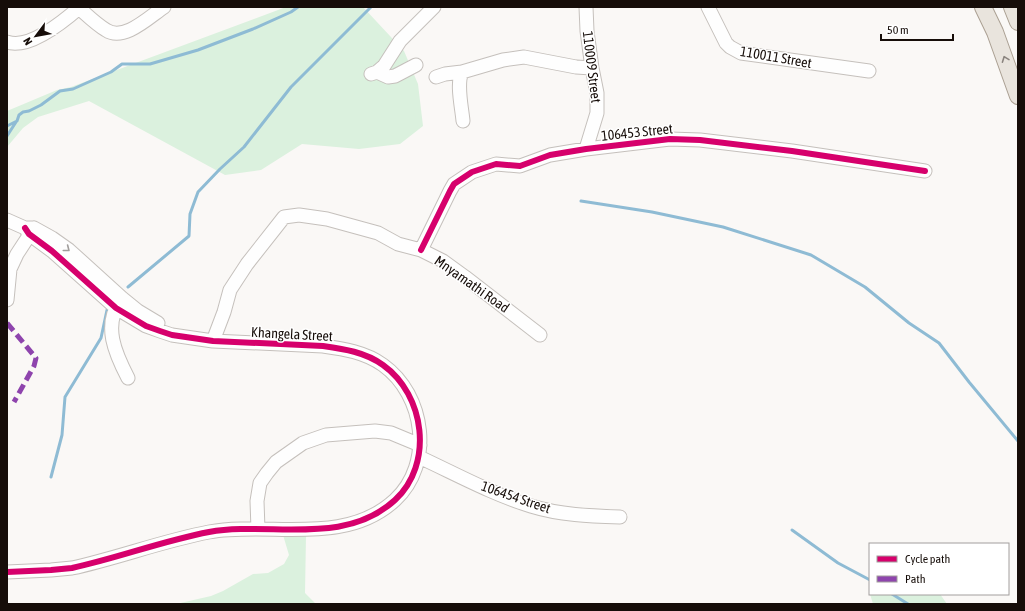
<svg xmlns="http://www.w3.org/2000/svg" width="1025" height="611" font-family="'Asap Condensed',sans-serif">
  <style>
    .green { fill: #dbf1de }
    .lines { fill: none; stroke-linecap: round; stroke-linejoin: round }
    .stream { stroke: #8ebbd4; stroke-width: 3 }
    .minor-casing { stroke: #c5c0bc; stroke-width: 15 }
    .major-casing { stroke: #aba093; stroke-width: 18 }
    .minor { stroke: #fefefe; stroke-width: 13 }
    .major { stroke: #e9e4dd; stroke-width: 16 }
    .quiet { stroke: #8e44ad; stroke-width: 5; stroke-dasharray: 10 5; stroke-linecap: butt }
    .cycleway-casing { stroke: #fff; stroke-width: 8 }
    .cycleway { stroke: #d6006c; stroke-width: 6 }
    .oneway { stroke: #8a837e }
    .oneway2 { stroke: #a19e9c }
    .labels { text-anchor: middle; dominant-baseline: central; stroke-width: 3; stroke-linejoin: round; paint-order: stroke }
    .street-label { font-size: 14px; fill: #160d09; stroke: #fff }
  </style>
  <rect width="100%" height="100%" fill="#faf8f6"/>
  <path class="green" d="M286,7h77l41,44 14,33 5,42 -23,18 -41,5 -57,-5 -41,26 -36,5 -136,-74 -51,16 -15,11 -16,19v-36l50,-21 14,-3z
    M283,535l23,1 -1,57 11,11h-140l35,-8 12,-5 30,-17 15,-1 16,-9 5,-9z
    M870,594h70l7,10h-74z"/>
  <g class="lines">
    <path class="stream" d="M7,126l10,-5 2,-6 4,-3 6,-1 12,-6 19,-14 13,-2 38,-17 11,-8h28l48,-14 55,-21 38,-17 7,-5
      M7,136l9,-14
      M581,201l71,11 71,15 88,28 54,32 44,36 30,20 30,39 49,59
      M128,287l61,-51 1,-22 8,-22 22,-23 24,-22 47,-60 80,-80
      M51,477l11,-42 3,-38 36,-59 6,-28
      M792,530l46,33 32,17
      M892,594l16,10"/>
    <defs>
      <path id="minor" d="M586,7l1,24 5,37 5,25v20l-11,36
        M708,7l18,36 4,4 11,6 128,18
        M79,8c8,7 17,16 27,22 18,12 43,-13 58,-23
        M7,42c22,8 57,-21 73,-35
        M377,72l11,5 7,-1 21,-11
        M371,74l6,-2 7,-6 16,-25 34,-34
        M436,77l9,-3 17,-2
        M463,121c-1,-13 -7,-37 -1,-49l41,-12 21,-3 52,10 16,1
        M7,220l18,8h9l18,10 17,12 53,48 16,13 20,12
        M421,250l29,-59 4,-7 18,-12 24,-8 24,2 30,-11 36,-6 84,-10 30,1 92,11 133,20
        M7,300l3,-31 7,-15 17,-26
        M120,301c-17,25 -5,52 8,77
        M213,341l11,-29 6,-22 17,-26 37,-47 15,-2 28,4 51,14 20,11 23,6 22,11 22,16 75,58
        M419,457c37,17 73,37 112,49 29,9 59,10 89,11
        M258,529l-1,-28 3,-18 7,-10 9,-11 27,-19 23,-8 49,-4 16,2 29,12
        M7,572l44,-2 21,-2c46,-10 90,-27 137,-36 61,-11 135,15 186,-32 39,-36 30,-105 -12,-135 -18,-13 -39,-16 -60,-19l-110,-5 -41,-6 -12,-4 -14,-5 -30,-18 -64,-57 -23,-17 -4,-6"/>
      <path id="major" d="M983,7l12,25 23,64
        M1012,7l6,15"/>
    </defs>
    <use href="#minor" class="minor-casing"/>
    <use href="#major" class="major-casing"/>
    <use href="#minor" class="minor"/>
    <use href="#major" class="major"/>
    <path class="quiet" d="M7,323l29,35 -2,8 -20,36"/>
    <defs>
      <path id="cycleway" d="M421,250l29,-59 4,-7 18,-12 24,-8 24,2 30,-11 36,-6 84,-10 30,1 92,11 133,20
        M7,572l44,-2 21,-2c46,-10 90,-27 137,-36 61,-11 135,15 186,-32 39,-36 30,-105 -12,-135 -18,-13 -39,-16 -60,-19l-110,-5 -41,-6 -12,-4 -14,-5 -30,-18 -64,-57 -23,-17 -4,-6"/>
    </defs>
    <use href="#cycleway" class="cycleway-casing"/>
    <use href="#cycleway" class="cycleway"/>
  </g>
  <defs><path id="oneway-chevron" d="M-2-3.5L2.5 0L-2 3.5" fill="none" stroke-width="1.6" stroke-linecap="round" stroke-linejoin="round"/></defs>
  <use class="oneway" href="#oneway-chevron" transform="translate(1005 59) rotate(-111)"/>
  <use class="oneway2" href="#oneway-chevron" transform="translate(67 249) rotate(38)"/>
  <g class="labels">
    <g class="street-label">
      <text transform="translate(776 57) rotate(10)">110011 Street</text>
      <text transform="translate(592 67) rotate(83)">110009 Street</text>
      <text transform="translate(637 132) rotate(-6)">106453 Street</text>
      <text transform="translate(472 284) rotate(35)">Mnyamathi Road</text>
      <text transform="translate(292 334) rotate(3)">Khangela Street</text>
      <text transform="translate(516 497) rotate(19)">106454 Street</text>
    </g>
  </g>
  <rect width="1025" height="611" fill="none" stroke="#160d09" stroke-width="16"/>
  <rect x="869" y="543" width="140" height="52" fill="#ffffff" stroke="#a29e9d"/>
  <rect x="877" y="556" width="20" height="6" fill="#d6006c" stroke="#a29e9d"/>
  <text x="905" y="563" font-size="12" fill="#160d09">Cycle path</text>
  <rect x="877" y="576" width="20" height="6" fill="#8e44ad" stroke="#a29e9d"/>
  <text x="905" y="583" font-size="12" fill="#160d09">Path</text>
  <g transform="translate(36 36) rotate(238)" stroke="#ffffff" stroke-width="3" paint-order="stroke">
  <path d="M0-3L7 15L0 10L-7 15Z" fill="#160d09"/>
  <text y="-6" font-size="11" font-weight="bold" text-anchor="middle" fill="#160d09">N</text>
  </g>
  <path d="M881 34v6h72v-6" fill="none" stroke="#160d09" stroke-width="2"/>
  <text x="887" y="34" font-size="12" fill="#160d09" stroke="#ffffff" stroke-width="3" paint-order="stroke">50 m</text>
</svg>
